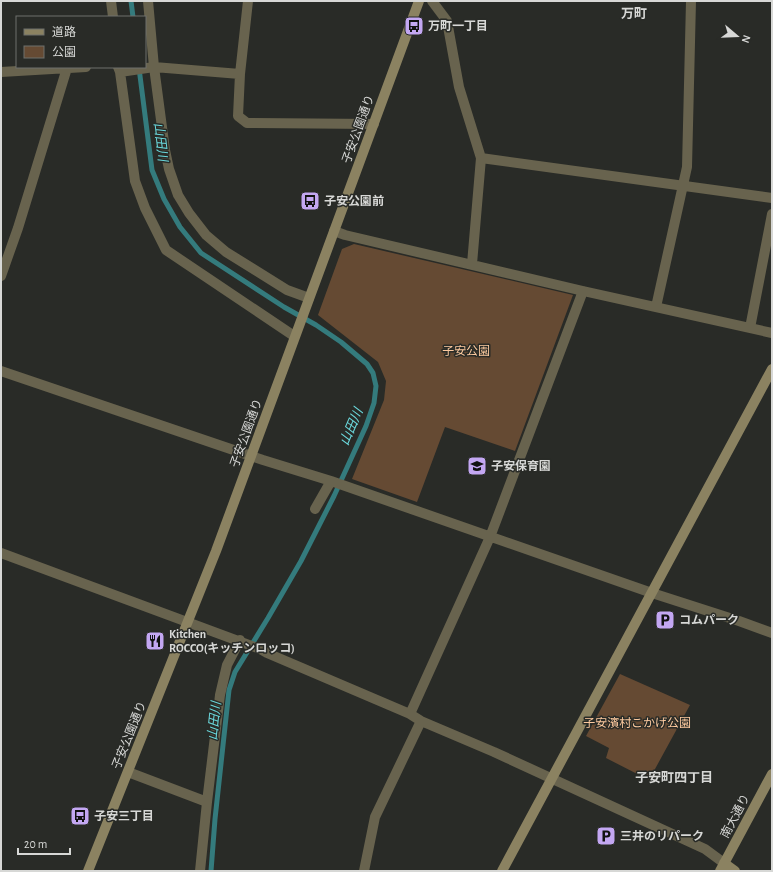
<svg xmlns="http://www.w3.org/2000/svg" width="773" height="872" font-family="'Alegreya Sans','Noto Sans JP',sans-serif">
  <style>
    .green { fill: #654a33 }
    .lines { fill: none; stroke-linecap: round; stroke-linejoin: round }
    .stream { stroke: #347b7d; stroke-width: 5 }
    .street { stroke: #68634e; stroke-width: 10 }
    .secondary { stroke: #8b8261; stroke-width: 10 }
    .labels { text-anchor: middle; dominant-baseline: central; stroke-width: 3; stroke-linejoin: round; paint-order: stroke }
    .poi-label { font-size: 12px; font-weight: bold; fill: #d7d8d6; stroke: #292b27; text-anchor: start }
    .street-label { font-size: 12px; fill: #d7d8d6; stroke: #292b27 }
    .park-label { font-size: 12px; fill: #fdca9f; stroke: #292b27 }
    .neighbourhood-label { font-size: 13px; font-weight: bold; fill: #d7d8d6; stroke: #292b27 }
    .water-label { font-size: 13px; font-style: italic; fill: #6bd9dd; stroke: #292b27 }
  </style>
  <rect width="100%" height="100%" fill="#292b27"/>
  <path class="green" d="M354,244l219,51 -58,156 -70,-24 -28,75 -65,-23 32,-79 2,-19 -8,-19 -60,-47 24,-66z
    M620,674l70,31 -41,75 -43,-22 3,-10 -23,-12z"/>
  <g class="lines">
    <path class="stream" d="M131,1l2,16
      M139,68l13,102 12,29 16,28 21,26 83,54 32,18 25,17 26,22 6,9 3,13 -2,17 -8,23 -32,70 -33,65 -33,57 -33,54 -6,18 -14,129 -4,52"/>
    <path class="street" d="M111,1l2,16
      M148,1l6,66 11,83 4,19 9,26 11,18 17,22 20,17 61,38 22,8
      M248,1l-8,73 -2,42 9,7 127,1
      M432,1l15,20 12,66 22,71 -9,106
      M118,67l2,5 15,109 10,27 21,42 128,86
      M1,72l85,-5
      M120,72l34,-5 86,7
      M481,158l291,40
      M334,231l11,4 238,56 189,42
      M1,276l17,-48 49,-160
      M656,307l31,-140 4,-166
      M750,328l22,-114
      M1,371l262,89 68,21 321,112 87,28 33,12
      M315,509l16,-28
      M1,553l259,96 7,4 143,61 11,7 73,31 211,97 19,14
      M410,714l80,-177 93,-246
      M128,772l79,30
      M200,871l7,-69 13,-107 7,-30 13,-25
      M364,871l11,-54 46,-96"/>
    <path class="secondary" d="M724,863l11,8
      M88,871l128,-320 203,-550
      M502,871l270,-502
      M720,871l52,-97"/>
  </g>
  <defs>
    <symbol id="bus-square" viewBox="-11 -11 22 22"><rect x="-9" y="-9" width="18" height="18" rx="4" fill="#c3a7f2" stroke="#292b27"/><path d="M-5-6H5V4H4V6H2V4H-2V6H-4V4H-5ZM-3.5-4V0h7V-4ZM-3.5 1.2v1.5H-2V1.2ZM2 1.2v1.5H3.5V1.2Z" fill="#111"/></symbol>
    <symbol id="school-square" viewBox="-11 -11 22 22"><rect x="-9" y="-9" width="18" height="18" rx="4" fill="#c3a7f2" stroke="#292b27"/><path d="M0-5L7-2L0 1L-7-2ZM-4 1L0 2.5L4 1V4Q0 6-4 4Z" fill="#111"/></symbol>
    <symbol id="parking-square" viewBox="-11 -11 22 22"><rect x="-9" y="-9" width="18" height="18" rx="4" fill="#c3a7f2" stroke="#292b27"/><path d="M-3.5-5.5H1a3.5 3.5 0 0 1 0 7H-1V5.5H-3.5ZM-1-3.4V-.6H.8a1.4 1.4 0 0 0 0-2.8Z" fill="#111"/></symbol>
    <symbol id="restaurant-square" viewBox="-11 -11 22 22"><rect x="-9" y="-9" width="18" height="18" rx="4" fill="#c3a7f2" stroke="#292b27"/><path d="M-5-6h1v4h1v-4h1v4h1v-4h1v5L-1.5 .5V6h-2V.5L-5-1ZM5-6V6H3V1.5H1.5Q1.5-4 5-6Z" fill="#111"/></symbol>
  </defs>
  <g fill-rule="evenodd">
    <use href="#bus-square" x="403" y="15" width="22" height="22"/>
    <use href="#bus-square" x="299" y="190" width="22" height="22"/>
    <use href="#school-square" x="466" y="455" width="22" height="22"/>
    <use href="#parking-square" x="654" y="609" width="22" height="22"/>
    <use href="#restaurant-square" x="144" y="630" width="22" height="22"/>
    <use href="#bus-square" x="69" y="805" width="22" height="22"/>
    <use href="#parking-square" x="595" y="825" width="22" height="22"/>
  </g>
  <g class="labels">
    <g class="poi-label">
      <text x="428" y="26">万町一丁目</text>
      <text x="324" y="201">子安公園前</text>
      <text x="491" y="466">子安保育園</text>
      <text x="679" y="620">コムパーク</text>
      <text x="169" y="634">Kitchen<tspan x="169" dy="14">ROCCO(キッチンロッコ)</tspan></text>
      <text x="94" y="816">子安三丁目</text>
      <text x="620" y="836">三井のリパーク</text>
    </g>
    <g class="street-label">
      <text transform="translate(358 129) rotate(-70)">子安公園通り</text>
      <text transform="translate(246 433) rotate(-70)">子安公園通り</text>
      <text transform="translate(129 735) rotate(-68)">子安公園通り</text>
      <text transform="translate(735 816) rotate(-62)">南大通り</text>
    </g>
    <g class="park-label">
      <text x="466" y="351">子安公園</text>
      <text x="637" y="723">子安濱村こかげ公園</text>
    </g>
    <g class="neighbourhood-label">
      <text x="634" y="14">万町</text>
      <text x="674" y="778">子安町四丁目</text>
    </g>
    <g class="water-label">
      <text transform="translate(160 142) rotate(83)">山田川</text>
      <text transform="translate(352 427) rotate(-67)">山田川</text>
      <text transform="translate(215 721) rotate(-84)">山田川</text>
    </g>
  </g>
  <rect width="773" height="872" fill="none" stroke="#d7d8d6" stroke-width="4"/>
  <rect x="16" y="16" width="130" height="52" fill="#292b27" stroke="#6f706d"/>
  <rect x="24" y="29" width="20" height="6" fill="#8b8261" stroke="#6f706d"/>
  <text x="52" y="36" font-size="12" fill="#d7d8d6">道路</text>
  <rect x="24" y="46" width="20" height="12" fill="#654a33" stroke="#6f706d"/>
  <text x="52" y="56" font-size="12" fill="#d7d8d6">公園</text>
  <g transform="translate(737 36) rotate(109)" stroke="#292b27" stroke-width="3" paint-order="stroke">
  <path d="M0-3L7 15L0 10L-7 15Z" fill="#d7d8d6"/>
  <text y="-6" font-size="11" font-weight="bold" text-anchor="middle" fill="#d7d8d6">N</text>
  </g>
  <path d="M18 848v6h52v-6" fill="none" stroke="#d7d8d6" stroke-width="2"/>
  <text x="24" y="848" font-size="12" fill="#d7d8d6" stroke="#292b27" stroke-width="3" paint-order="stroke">20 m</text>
</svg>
